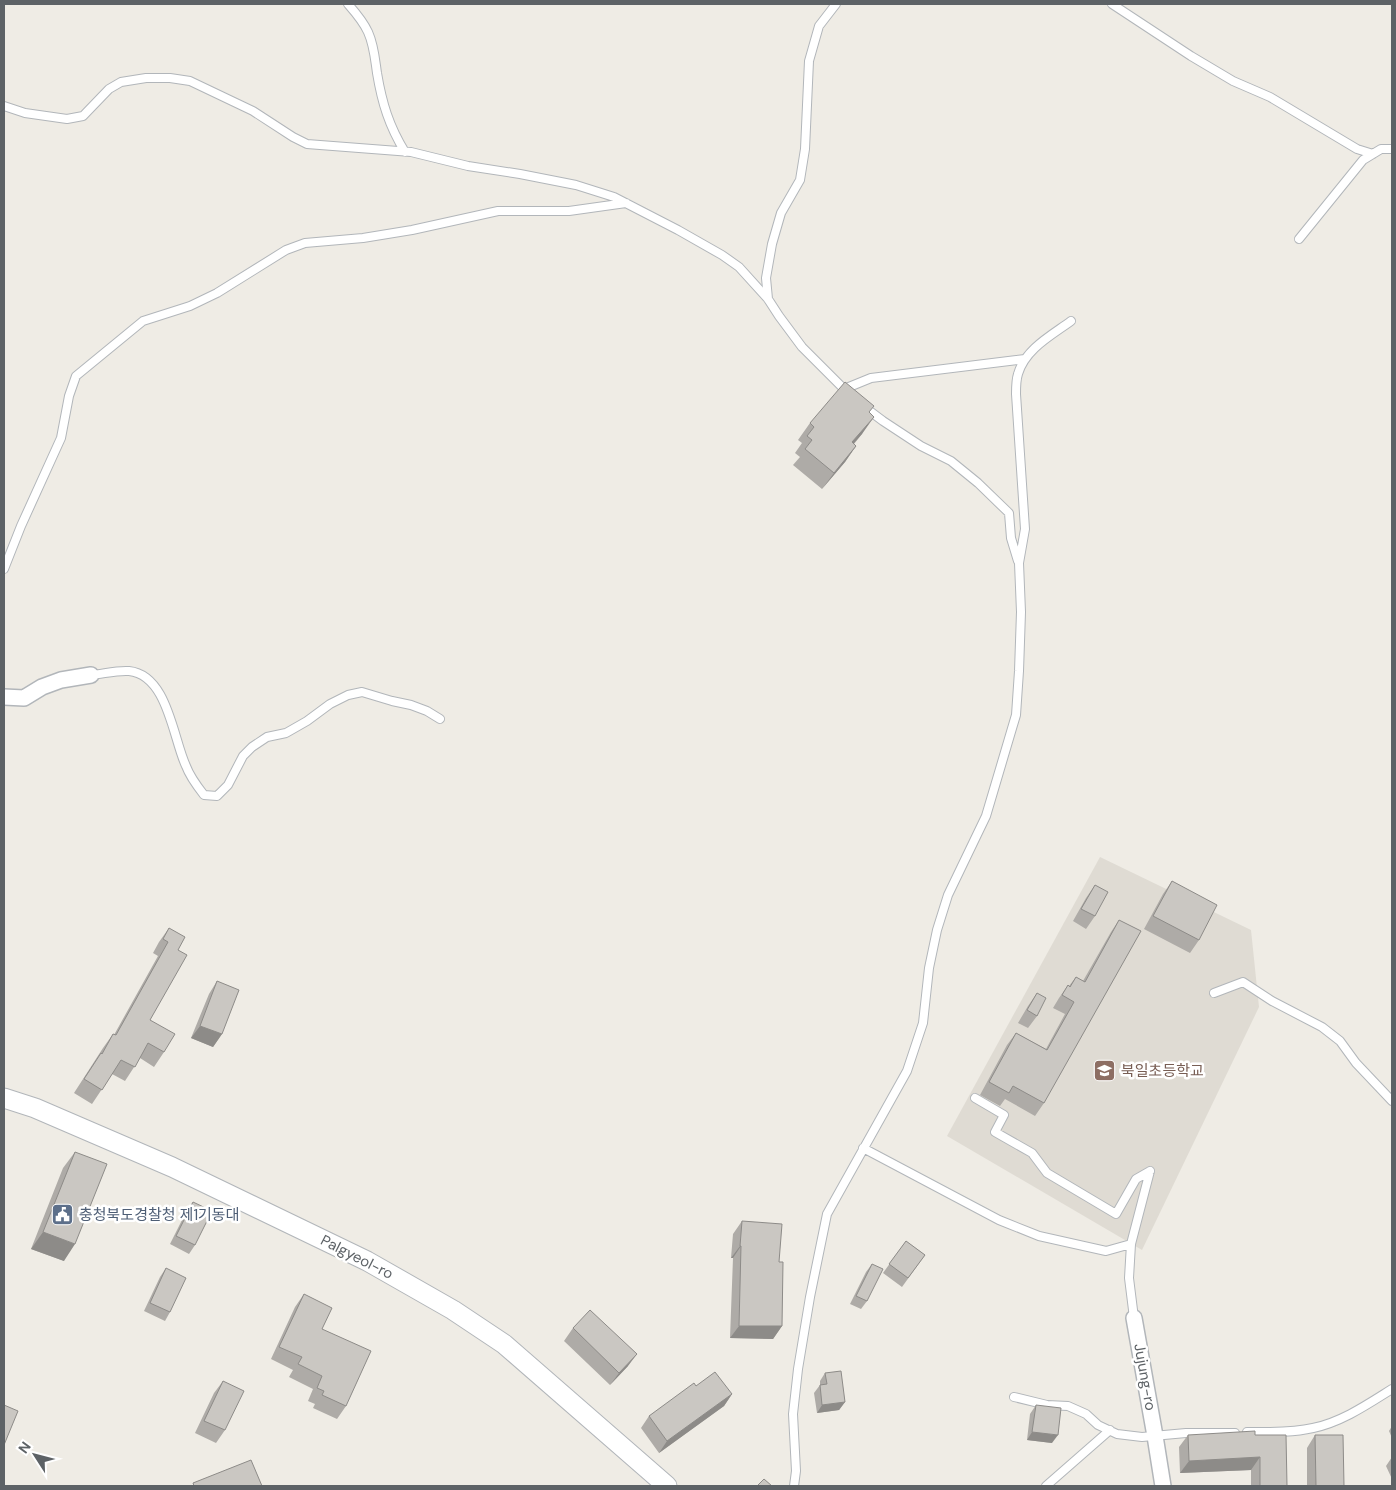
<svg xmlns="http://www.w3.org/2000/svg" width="1396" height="1490" font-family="'DM Sans','Noto Sans KR',sans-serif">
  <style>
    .education { fill: #dfdbd3 }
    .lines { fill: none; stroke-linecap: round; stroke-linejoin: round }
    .service-casing { stroke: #b2b6ba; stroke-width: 10 }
    .minor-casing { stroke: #b2b6ba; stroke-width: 18 }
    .tertiary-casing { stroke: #b2b6ba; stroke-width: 21 }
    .service { stroke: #fff; stroke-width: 8 }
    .minor { stroke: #fff; stroke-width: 15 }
    .tertiary { stroke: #fff; stroke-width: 19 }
    .wall { fill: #aeaba7 }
    .shaded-wall { fill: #8d8b88 }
    .building { fill: #cac7c2; stroke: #8d8b88 }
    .labels { text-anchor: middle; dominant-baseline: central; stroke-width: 5; stroke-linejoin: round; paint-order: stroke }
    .education-label { font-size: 15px; fill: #785e54; stroke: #fff; text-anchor: start }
    .service-label { font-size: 15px; fill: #4e5e75; stroke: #fff; text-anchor: start }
    .street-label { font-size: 15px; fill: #5d6266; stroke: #fff }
  </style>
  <rect width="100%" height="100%" fill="#efece5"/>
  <path class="education" d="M1100,857l151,73 8,77 -117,243 -195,-114z"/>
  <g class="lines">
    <defs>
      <path id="service" d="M348,4c7,8 15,17 20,28 6,13 7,27 9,41 5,30 12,53 28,79
        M1112,4l79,52 42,25 37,16 87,52 16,5
        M4,106l21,7 42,6 16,-3 26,-27 12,-7 25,-4h24l20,3 63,30 40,26 14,7 104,8 57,14 52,8 56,11 38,12 64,33 44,25 17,12 29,32 11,17 23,31 45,45
        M1299,239l64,-79 18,-11h11
        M768,299l-2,-21 6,-34 9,-31 19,-33 5,-31 4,-88 10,-35 17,-22
        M844,389l27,-11 154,-19
        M863,406l20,15 38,25 30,15 27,22 31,30 2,25 7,23
        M4,569l17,-43 40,-88 8,-42 7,-20 67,-55 47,-15 27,-13 69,-43 19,-7 58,-5 49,-8 86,-19h71l57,-8
        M91,675c12,-1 26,-5 38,-4 39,4 44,68 57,95 4,11 11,20 18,29l13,1 11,-11 15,-29 9,-9 15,-10 19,-4 21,-12 23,-17 18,-9 14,-3 30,9 19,4 16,6 13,8
        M1214,993l29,-11 29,19 50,26 18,14 16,22 36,38
        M975,1098l29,17 -9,17 37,21 15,20 69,41 20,-35 14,-8
        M863,1148l136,72 40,16 67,15 25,-7
        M1134,1318l-5,-40 2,-34 19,-73
        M1014,1397l33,8 21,1 18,8 12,11 19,9 25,3 44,-4h49
        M1247,1432c21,0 44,1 66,-4 29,-6 55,-24 79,-39
        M794,1486l2,-15 -3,-57 5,-45 12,-72 17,-83 80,-143 16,-48 6,-55 8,-38 11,-35 38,-79 30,-101 3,-44 2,-59 -2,-49 6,-34 -9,-135c0,-7 0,-14 2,-20 7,-25 34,-39 53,-53
        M1046,1486l64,-56"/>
      <path id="minor" d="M4,697l20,1 18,-11 19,-7 30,-5
        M1134,1318l21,118 8,50"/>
      <path id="tertiary" d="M4,1098l31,10 137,59 195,94 86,49 51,34 163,142"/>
    </defs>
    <use href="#service" class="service-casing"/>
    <use href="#minor" class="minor-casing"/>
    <use href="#tertiary" class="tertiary-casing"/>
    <use href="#service" class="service"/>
    <use href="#minor" class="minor"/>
    <use href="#tertiary" class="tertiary"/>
  </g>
  <path class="wall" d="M869,413l-7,21 -8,10 2,2 -11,16 -23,27 -29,-24 7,-8 -5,-4 7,-10 -4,-3 12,-17z
    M1172,881l27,59 -9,13 -46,-24 19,-35z
    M1095,885v31l-9,13 -13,-8 13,-23z
    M1119,920l-75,183 -9,13 -30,-17 -5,7 -20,-11 27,-50 9,-12 30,16 19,-35 -12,-6 6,-10 9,-13 1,1 7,-9 7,4 28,-49z
    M169,928l9,22 -28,70 14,32 -10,15 -14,-9 -15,23 -13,-7 -20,30 -18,-11 29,-45 10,-14 1,1 44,-79 -5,-3 6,-11z
    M217,981l5,53 -9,13 -22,-9 18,-44z
    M1037,993v23l-9,12 -10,-5 10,-17z
    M75,1152l-11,109 -33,-12 32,-81z
    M193,1202l2,43 -6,9 -19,-10 17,-34z
    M742,1221l37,41 3,64 -9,13 -43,-1 3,-80h-2l2,-24z
    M906,1241l19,14 -23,32 -19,-14z
    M872,1264l-5,37 -6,8 -11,-5 16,-32z
    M166,1268l4,44 -5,9 -21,-10 16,-34z
    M304,1294l18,35 24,77 -9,13 -24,-11 2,-4 -7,-3 5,-12 -24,-12 4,-7 -22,-11 24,-52z
    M573,1328l55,38 -18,19 -46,-44z
    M825,1373l20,29 -6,8 -22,3 -3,-20 6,-8v-4z
    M223,1381l2,49 -9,13 -21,-10 19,-40z
    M696,1386l36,8 -8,12 -65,47 -18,-25 8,-12z
    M1036,1405l16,38 -25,-3 3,-26z
    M1392,1426v12l-3,-7z
    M1188,1435h67l32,51h-36v-16l-71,3 -1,-26z
    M1315,1435l29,51h-37v-38z
    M1392,1457v22l-6,-13z"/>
  <path class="shaded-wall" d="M874,417l-12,17 -22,25 12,-17z
    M856,446l-11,16 -23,27 12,-16z
    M200,1026l22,8 -9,13 -22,-9z
    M43,1232l32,12 -11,17 -33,-12z
    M740,1246h1l-8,12h-2z
    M739,1326h43l-9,13 -43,-1z
    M637,1354l-9,12 -18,19 9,-12z
    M732,1394l-8,12 -65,47 8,-12z
    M845,1402l-6,8 -22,3 5,-8z
    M1032,1432l26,3 -6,8 -25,-3z
    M1260,1457l-9,13 -71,3 9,-12z"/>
  <path class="building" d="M845,382l29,24 -5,6 5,5 -22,25 4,4 -22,27 -29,-24 7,-9 -5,-4 7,-9 -4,-4z
    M1172,881l45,24 -18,35 -46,-24z
    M1095,885l13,7 -13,24 -14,-7z
    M1119,920l22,11 -97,172 -31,-17 -4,7 -20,-11 27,-49 31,17 27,-48 -12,-7 6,-10 2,2 6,-10 9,5z
    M169,928l16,9 -7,13 9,5 -37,65 25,14 -11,18 -16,-9 -13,24 -14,-7 -19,30 -18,-11 17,-26 1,1 11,-20 3,1 52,-93 -5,-3z
    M217,981l22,9 -17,44 -22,-8z
    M1037,993l9,5 -9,18 -10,-6z
    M75,1152l32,12 -32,80 -32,-12z
    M193,1202l19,9 -17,34 -19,-9z
    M742,1221l40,3 -3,38h4l-1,64h-43l2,-80h-1z
    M906,1241l19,14 -17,23 -19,-14z
    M872,1264l11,5 -16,32 -11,-5z
    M166,1268l20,10 -16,34 -20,-9z
    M304,1294l28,14 -10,21 49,22 -25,55 -24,-11 2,-4 -7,-3 5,-12 -24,-12 4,-7 -23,-10z
    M590,1310l47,44 -18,19 -46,-45z
    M841,1371l4,31 -23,3 -2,-20 7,-1 -2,-11z
    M715,1372l17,22 -65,47 -18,-25 45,-33 2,3z
    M223,1381l21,10 -19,39 -21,-9z
    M4,1405l14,6 -14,34z
    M1036,1405l25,3 -3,27 -26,-3z
    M1255,1431v4h31l1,51h-27v-29l-71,4 -1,-26z
    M1315,1435h28l1,51h-28z
    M251,1460l11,26h-68l-1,-3z
    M764,1479l8,7h-15z"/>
  <defs>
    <symbol id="school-square" viewBox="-11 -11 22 22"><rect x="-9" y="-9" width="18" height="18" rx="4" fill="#8d6e63" stroke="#fff"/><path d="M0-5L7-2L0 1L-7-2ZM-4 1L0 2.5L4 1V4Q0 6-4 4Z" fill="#fff"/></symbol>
    <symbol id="civic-square" viewBox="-11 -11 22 22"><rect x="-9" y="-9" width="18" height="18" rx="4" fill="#5c6f8a" stroke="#fff"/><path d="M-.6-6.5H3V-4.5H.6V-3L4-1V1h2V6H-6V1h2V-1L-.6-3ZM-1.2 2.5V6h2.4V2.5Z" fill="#fff"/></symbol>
  </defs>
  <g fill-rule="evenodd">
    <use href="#school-square" x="1092" y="1058" width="25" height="25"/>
    <use href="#civic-square" x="50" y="1202" width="25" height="25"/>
  </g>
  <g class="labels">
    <g class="education-label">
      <text x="1121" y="1071">북일초등학교</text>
    </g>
    <g class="service-label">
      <text x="79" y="1215">충청북도경찰청 제1기동대</text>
    </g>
    <g class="street-label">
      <text transform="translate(357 1257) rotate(27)">Palgyeol-ro</text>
      <text transform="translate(1145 1377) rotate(80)">Jujung-ro</text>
    </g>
  </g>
  <rect width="1396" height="1490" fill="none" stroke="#5d6266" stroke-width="10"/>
  <g transform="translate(35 1455) rotate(306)" stroke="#ffffff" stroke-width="4" paint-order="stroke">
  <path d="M0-4L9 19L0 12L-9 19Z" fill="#5d6266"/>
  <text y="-8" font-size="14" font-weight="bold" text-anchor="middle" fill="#5d6266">N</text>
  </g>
</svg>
